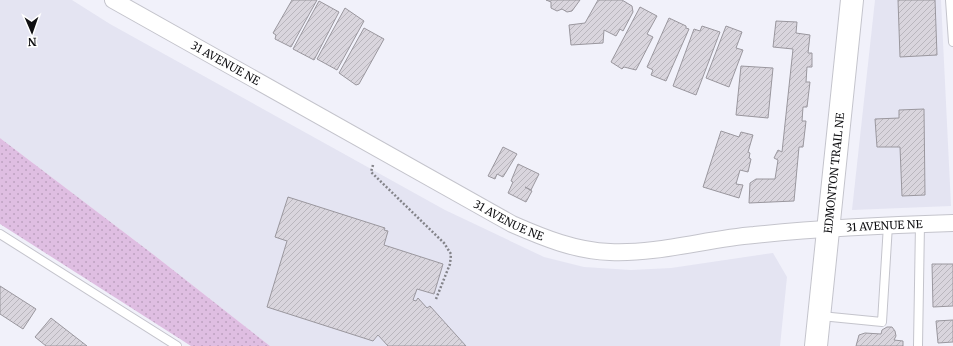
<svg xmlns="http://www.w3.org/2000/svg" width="953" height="346" font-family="Merriweather,serif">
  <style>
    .built { fill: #e4e4f2 }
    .grass { fill: url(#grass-dots) }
    .building { fill: url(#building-hatch); stroke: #9a979e }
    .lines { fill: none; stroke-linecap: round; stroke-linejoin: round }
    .service-casing { stroke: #c4c4cc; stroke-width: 10 }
    .minor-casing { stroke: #c4c4cc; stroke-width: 18 }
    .secondary-casing { stroke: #c4c4cc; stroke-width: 24 }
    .path { stroke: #838389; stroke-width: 2.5; stroke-dasharray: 2 2; stroke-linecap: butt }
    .service { stroke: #fff; stroke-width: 8 }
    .minor { stroke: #fff; stroke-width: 16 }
    .secondary { stroke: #fff; stroke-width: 22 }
    .labels { text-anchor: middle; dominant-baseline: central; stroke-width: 3.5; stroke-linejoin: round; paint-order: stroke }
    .street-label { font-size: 11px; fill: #0f0f12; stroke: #fff }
  </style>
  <defs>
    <pattern id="grass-dots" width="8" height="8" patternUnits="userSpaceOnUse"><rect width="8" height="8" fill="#dfbee2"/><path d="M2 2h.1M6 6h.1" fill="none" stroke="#bea2c1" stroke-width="1.8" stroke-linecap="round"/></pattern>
    <pattern id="building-hatch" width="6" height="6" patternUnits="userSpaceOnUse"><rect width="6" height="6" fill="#d9d5dd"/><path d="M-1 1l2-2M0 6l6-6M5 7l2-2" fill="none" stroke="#b9b6bd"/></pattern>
  </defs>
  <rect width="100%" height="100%" fill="#f1f1fa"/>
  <path class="built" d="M0,0h72l38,24 335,186 99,47 40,10 47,3 40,-2 102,-15 14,24 -7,69h-510l-116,-91 -154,-117z
    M875,0h66l10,206 -99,4z"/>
  <path class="grass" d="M0,138l154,117 116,91h-79l-191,-122z"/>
  <path class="building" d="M292,0h25l-26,47 -16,-8 1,-4 -3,-2z
    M546,0h34l-8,11 -5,1 -5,-3 -5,2 -6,-3v-6z
    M598,0h24l10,6 1,6 -10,19 -3,-2 -4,7 -12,-6 -1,13 -32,2 -2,-20 16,-2z
    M898,0h37l2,55 -37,2z
    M319,1l20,11 -25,48 -21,-11z
    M640,7l17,9 -10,18 6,3 -17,33 -12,-3 -2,2 -11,-7z
    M345,8l19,13 -27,49 -20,-11z
    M669,18l17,8v2l3,1 -23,52 -15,-6 2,-5 -6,-3z
    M776,21l21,1 -1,11 14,2 -2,18h4v14h-5l-1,15h4l-3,25h-4l-1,14h4l-3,26h-4l-5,54 -45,2 1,-20 6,-4h19l3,-19 -4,-2 4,-8 4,2 11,-103 -20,-2z
    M702,26l18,6 -24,63 -23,-9 21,-57 6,2z
    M726,26l16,6 -6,16 7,2 -14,37 -23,-9z
    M364,28l20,11 -25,45 -3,1 -17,-12z
    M741,66l32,2 -5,50 -32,-3z
    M924,109l1,86 -23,1 -2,-49h-23l-2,-28 24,-1v-8z
    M721,131l18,6 2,-5 12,3 -5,17 2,1 -1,5 2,1 -3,13 -8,-2 -4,14 7,1 -4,13 -36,-11z
    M503,147l14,7 -14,23 -6,-3 -2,5 -7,-3z
    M518,164l21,10 -8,16 -6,-3 7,4 -6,11 -18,-9 5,-11 -2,-1z
    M288,197l97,31 -1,2 4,1 -4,14 59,19 -9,30 -17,-5 -4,11 3,1 2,-3 9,10 3,-2 36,40h-78l-10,-11 -5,6 -106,-34 20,-66 -12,-4z
    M932,264h21v42l-20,1z
    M0,286l36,23 -13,20 -23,-15z
    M51,318l36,28h-41l-11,-9z
    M953,320v22l-15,1 -2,-22z
    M887,327h5l3,4 1,5 -2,4 9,1v5h-47l3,-11 6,-2 16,1 1,-4z"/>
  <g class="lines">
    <defs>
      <path id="service" d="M950,0l3,42
        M0,234l177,112
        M821,316l61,6 6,-97
        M918,346l2,-122"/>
      <g id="minor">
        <path id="s1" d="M113,0l399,224c32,14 64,27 98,28 49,2 96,-13 144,-17 66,-7 132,-10 199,-12"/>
      </g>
      <g id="secondary">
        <path id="s2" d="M816,346l36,-346"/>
      </g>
    </defs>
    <use href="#service" class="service-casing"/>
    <use href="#minor" class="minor-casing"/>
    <use href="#secondary" class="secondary-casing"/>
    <path class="path" d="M373,165l-2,7 73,71 7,11 -1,10 -14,35"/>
    <use href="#service" class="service"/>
    <use href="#minor" class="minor"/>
    <use href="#secondary" class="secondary"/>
  </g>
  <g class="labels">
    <g class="street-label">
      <text stroke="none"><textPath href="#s1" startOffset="129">31 AVENUE NE</textPath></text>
      <text stroke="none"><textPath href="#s2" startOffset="174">EDMONTON TRAIL NE</textPath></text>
      <text stroke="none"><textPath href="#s1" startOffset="453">31 AVENUE NE</textPath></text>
      <text stroke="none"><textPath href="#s1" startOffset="836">31 AVENUE NE</textPath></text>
    </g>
  </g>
  <g transform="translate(32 32) rotate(178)" stroke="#ffffff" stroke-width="3" paint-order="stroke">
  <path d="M0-3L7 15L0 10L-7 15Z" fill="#0f0f12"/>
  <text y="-6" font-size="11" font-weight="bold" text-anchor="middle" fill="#0f0f12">N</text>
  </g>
</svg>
